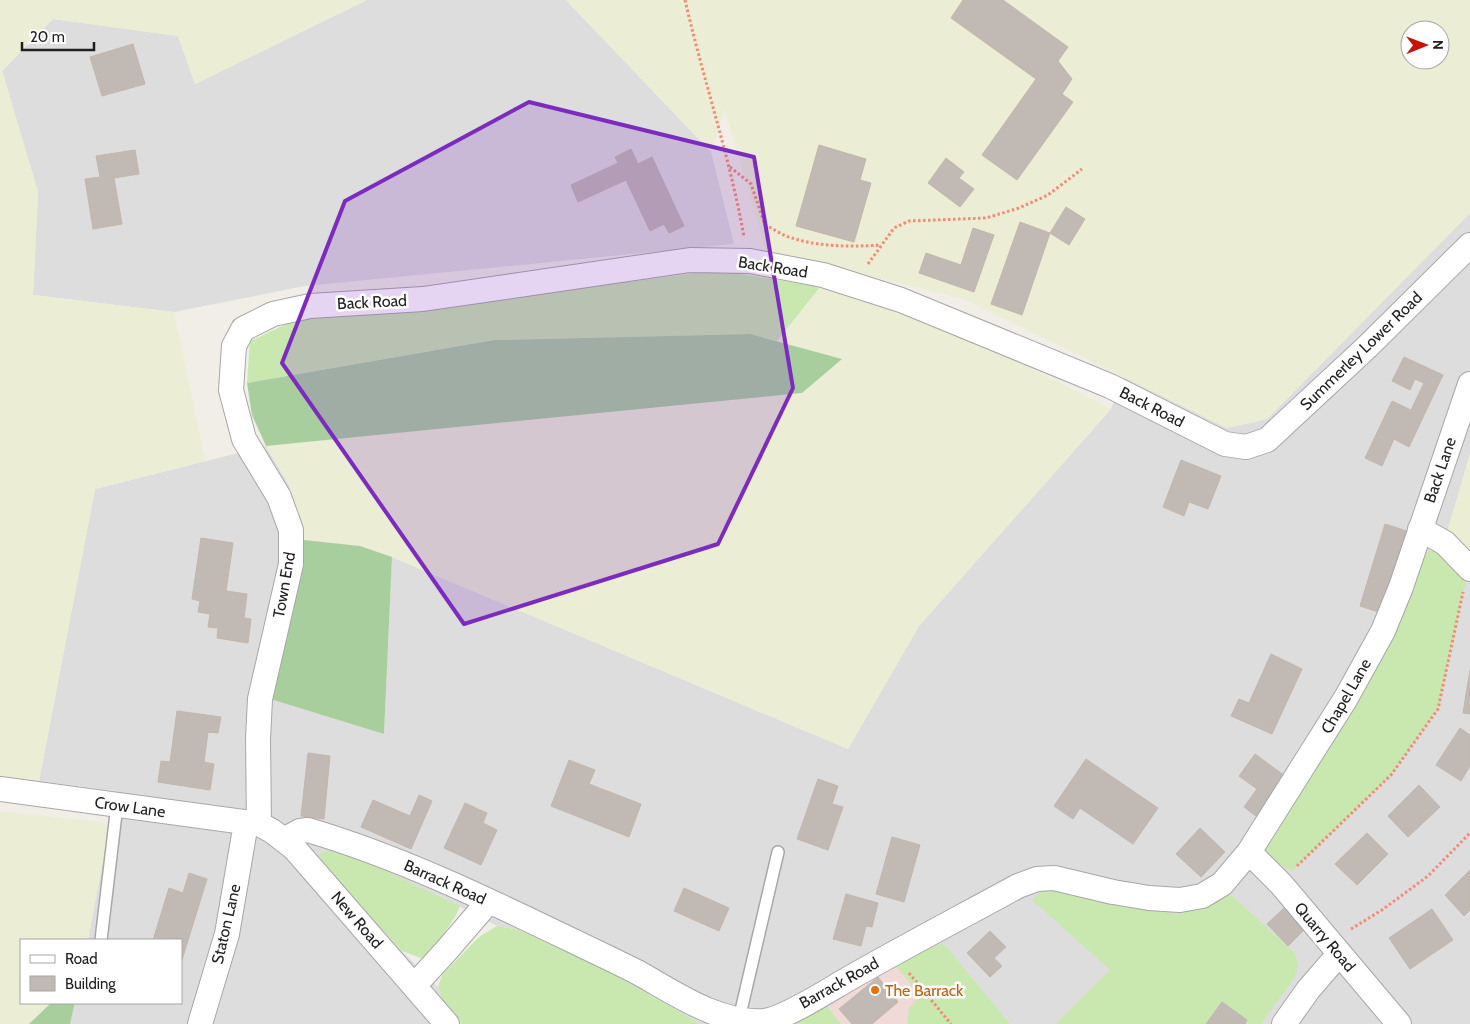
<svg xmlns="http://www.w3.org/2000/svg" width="1470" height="1024" font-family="Cabin,sans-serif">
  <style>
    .residential { fill: #dedddd }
    .commercial { fill: #f0dad8 }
    .farmland { fill: #ebeed4; fill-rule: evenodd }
    .grass { fill: #c8e8b0 }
    .forest { fill: #a9ce9e }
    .building { fill: #c1bab4; stroke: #c2b6aa }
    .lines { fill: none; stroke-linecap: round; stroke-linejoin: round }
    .service-casing { stroke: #a7a7a7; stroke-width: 14 }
    .minor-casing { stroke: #a7a7a7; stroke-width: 26 }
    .path { stroke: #f48975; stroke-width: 3; stroke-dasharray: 2.5 2.5; stroke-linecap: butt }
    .service { stroke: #fff; stroke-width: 11 }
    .minor { stroke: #fff; stroke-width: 24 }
    .marked { fill: #7b2cbf; fill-opacity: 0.2; stroke: #7b2cbf; stroke-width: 4; stroke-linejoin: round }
    .food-dot { fill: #e8710a; stroke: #fff; stroke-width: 2 }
    .labels { text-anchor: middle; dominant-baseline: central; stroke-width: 5; stroke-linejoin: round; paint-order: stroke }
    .street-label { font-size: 16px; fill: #202020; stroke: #fff }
    .food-label { font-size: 16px; fill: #c56008; stroke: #fff; text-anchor: start }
  </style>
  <rect width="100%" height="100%" fill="#f0eee7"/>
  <path class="residential" d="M367,0h199l145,152 23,92 -429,42 -131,26 -141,-17 5,-103 -36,-121 51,-52 125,17 17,48z
    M1470,213v241l-22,75 22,23v472h-563l2,-16 -16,-44 -103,60h-89l-98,-56 -84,-38 -22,-4 -58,-30 -119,-33 82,88 36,36 7,20 16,17h-391l5,-21h106v-63h-93l28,-149 -77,-10 56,-292 171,-43 23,39 15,55 -34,159 114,35 8,-177 456,192 71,-123 192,-217 13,-32 103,51 40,-9z"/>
  <path class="commercial" d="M894,964l27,32 -12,12 -2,16h-66l-18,-23z"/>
  <path class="farmland" d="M0,0h367l-172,84 -17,-48 -125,-17 -51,51 36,122 -5,103 141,17 31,149 -110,28 -56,292 -39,-5z
    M566,0h904v213l-203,206 -40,9 -263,-129 -198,-48 -41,-142 -14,43zM1410,30h30v30h-30z
    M820,287l138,45 153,77 -192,217 -71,123 -456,-192 -32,-11 -56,-6 -15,-55 -23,-39 536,-53 39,-34 -64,-18z
    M1470,454v98l-22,-23z
    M0,811l103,11 6,7 -21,111h-67v63h30l-22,21h-29z"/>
  <path class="grass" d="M718,270l102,17 -43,54 -27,-7 -256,6 -247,43 3,-42 45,-21 167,-16z
    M1433,550l12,3 22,22 -29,134 -47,66 -99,96 -28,-15 -1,-12 155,-284 8,-7z
    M332,850l13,2 115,54 -4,9 -25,38 -10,5 -19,-7 -82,-88v-10z
    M1047,889h13l77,20 43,5 26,-8 24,-12 65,59 3,12 -4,13 -33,46h-205l54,-54 -78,-70 8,-8z
    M497,926l22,4 84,38 98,56h-240l-16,-17 -7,-20 4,-12 37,-38z
    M943,943l67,81h-103l2,-16 12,-12 -27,-32z
    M823,1001l18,23h-51z"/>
  <path class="forest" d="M750,334l92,25 -40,34 -536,53 -14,-31 -5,-32 247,-43z
    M304,540l56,6 32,11 -8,177 -114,-35z
    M51,1003h24l-5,21h-41z"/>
  <path class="building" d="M963,0h40l65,47 -10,14 14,18 -10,15 11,8 -56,78 -35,-25 54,-76 -85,-61z
    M133,44l12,40 -43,12 -12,-39z
    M819,145l47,14 -6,21 11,3 -17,59 -58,-16z
    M631,149l7,15 14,-7 32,69 -15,7 -5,-9 -14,7 -24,-51 -48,22 -7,-17 47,-22 -3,-6z
    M135,150l4,24 -25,4 8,46 -29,5 -8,-50 15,-2 -4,-21z
    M946,158l18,14 -5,6 15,11 -14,18 -32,-24z
    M1066,207l19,12 -16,26 -19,-12z
    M1020,222l30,11 -28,82 -31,-11z
    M973,228l21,7 -20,57 -55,-19 7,-20 35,12z
    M1404,357l39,18 -34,72 -15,-8 -12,27 -17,-8 27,-57 19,9 13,-27 -9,-4 -5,11 -18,-9z
    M1181,460l40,16 -13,33 -19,-7 -5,14 -21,-9z
    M1385,524l25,8 -25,82 -25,-8z
    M201,538l32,5 -7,48 21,3 -3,24 7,1 -3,24 -31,-5 1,-10 -10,-1 2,-13 -12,-2 2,-11 -8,-2z
    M1271,654l31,15 -30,65 -41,-18 8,-17 10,4z
    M1470,670v44l-7,-1z
    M177,711l44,6 -3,16 -10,-1 -4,30 10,2 -4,26 -52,-8 3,-21 9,1z
    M1460,728l10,7v31l-9,15 -25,-16z
    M308,753l22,3 -6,63 -23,-3z
    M1255,754l30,22 -29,40 -12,-9 13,-18 -18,-13z
    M1086,759l72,49 -25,36 -53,-36 -7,11 -19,-13z
    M569,760l26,10 -6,14 52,20 -12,33 -78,-31z
    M818,779l20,7 -6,18 11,3 -15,43 -31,-11z
    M1419,785l21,22 -32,30 -20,-21z
    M419,795l13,6 -21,48 -50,-22 12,-27 37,16z
    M465,803l22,10 -4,10 14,7 -16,35 -37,-17z
    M1200,828l25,24 -24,25 -25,-23z
    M1367,833l21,21 -31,31 -22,-21z
    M892,837l28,8 -16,57 -28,-8z
    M1470,870v40l-6,6 -19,-21z
    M189,873l18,6 -26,84v-23h-28l16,-52 14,5z
    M684,888l45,20 -10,23 -45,-20z
    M846,894l32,9 -6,24 -6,-1 -5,20 -28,-7z
    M1285,907l21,21 -18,18 -21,-22z
    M1432,909l21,31 -43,29 -21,-31z
    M990,931l16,16 -12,11 8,8 -12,11 -23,-24z
    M878,977l20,25 -26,22h-20l-13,-15z
    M1222,1002l25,18 -2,4h-39z"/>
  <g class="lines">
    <defs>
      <path id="service" d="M101,940l16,-135
        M739,1019l39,-167"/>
      <path id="minor" d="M1420,529l25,14 25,26
        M0,789l259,35 13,7 22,17 153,176
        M259,824l-1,-85 2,-40 31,-135v-34l-12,-33 -35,-58 -13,-49 3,-44 9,-17 30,-15 37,-8 113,-7 267,-39 60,1 73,14 78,25 209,86 115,58 21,3 21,-7 100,-93 103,-102
        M285,839l15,-8 8,-1c91,27 176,68 261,109 23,11 46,22 68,33 38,21 81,52 127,49 20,-2 65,-31 84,-42 56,-32 113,-62 170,-93l19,-7 17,-1 59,14 36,6 31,2 22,-4 20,-12 27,-32 97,-154 37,-67 18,-44 69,-203
        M1249,852l32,32 118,140
        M414,986l32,-35 43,-50
        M200,1024l27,-90 19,-111
        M1284,1024l24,-34 31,-36"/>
    </defs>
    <use href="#service" class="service-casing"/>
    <use href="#minor" class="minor-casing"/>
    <path class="path" d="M685,0c18,79 45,157 59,237
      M730,167l21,17 14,41c7,3 14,8 21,11 30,11 63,11 95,9
      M868,264l26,-36 15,-7 77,-3 33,-10 29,-13 34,-26
      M1297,866l94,-91 47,-66 25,-117
      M1351,929l31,-19 46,-34 42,-43
      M909,973l42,51"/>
    <use href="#service" class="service"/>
    <use href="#minor" class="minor"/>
  </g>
  <path class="marked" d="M529,102l225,55 39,231 -75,156 -254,80 -182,-261 63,-162z"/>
  <circle class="food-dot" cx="875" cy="990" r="5"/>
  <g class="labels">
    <g class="street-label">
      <text transform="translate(773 267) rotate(9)">Back Road</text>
      <text transform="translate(372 302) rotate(-3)">Back Road</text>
      <text transform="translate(1361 351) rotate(-44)">Summerley Lower Road</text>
      <text transform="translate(1152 407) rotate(27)">Back Road</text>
      <text transform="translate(1440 470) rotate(-71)">Back Lane</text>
      <text transform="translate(284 585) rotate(-80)">Town End</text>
      <text transform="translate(1346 696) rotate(-60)">Chapel Lane</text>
      <text transform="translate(130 807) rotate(8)">Crow Lane</text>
      <text transform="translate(445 882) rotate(24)">Barrack Road</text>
      <text transform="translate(357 920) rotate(49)">New Road</text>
      <text transform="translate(226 924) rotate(-77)">Staton Lane</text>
      <text transform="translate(1325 937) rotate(50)">Quarry Road</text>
      <text transform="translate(839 983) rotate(-29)">Barrack Road</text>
    </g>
    <g class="food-label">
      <text x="885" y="990">The Barrack</text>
    </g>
  </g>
  <rect x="20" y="939" width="162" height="65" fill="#ffffff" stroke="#a6a6a6"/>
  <rect x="30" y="955" width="25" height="8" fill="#ffffff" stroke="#a6a6a6"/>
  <text x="65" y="964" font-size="15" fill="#202020">Road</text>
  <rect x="30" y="976" width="25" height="15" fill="#c1bab4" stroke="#a6a6a6"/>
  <text x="65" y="989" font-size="15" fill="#202020">Building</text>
  <g transform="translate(1425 45) rotate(89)"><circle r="24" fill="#ffffff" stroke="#a6a6a6"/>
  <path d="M0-4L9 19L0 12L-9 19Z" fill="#c81309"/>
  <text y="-8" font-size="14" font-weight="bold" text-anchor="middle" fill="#202020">N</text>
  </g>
  <path d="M22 42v8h72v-8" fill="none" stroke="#202020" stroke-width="2.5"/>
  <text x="30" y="42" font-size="15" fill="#202020" stroke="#ffffff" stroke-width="4" paint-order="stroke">20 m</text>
</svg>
